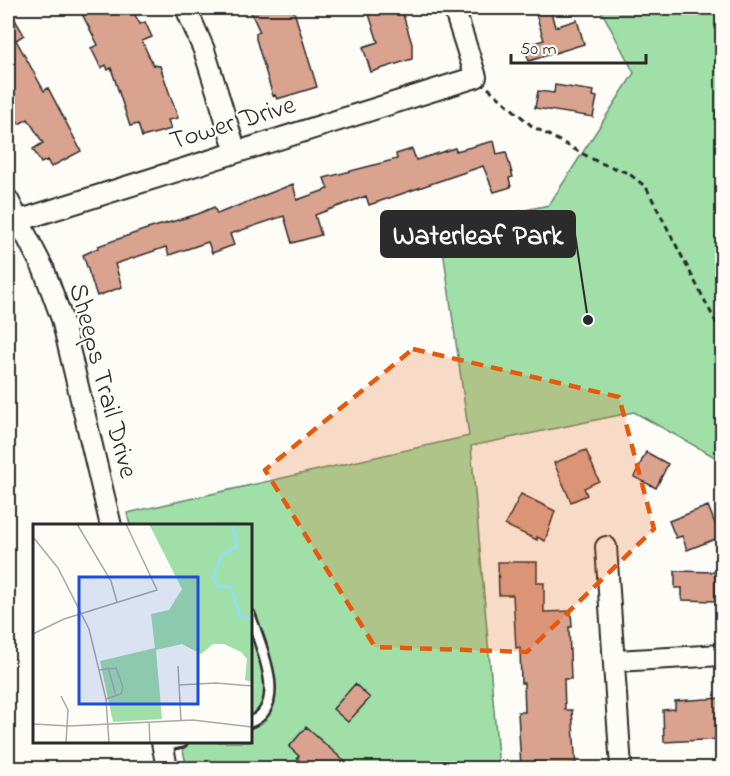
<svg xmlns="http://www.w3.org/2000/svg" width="730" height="776" font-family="'Indie Flower',sans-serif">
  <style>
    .green { fill: #a0dfa8; stroke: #66856a; stroke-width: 1.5 }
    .building { fill: #d9a390; stroke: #2b2b2b; stroke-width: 1.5 }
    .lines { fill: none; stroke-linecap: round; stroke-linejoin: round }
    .service-casing { stroke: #2b2b2b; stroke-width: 14 }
    .minor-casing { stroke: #2b2b2b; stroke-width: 24 }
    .path { stroke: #2b2b2b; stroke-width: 3; stroke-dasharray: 6 4.5; stroke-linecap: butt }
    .service { stroke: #fdfcf7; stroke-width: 9 }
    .minor { stroke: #fdfcf7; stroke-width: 20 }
    .marked { fill: #e8590c; fill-opacity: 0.2; stroke: #e8590c; stroke-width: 4.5; stroke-dasharray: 12 8; stroke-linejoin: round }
    .labels { text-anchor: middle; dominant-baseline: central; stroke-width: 5; stroke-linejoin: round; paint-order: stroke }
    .street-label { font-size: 27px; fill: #2b2b2b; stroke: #fdfcf7 }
    .inset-river { fill: none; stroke: #90e0ec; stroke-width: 3 }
    .inset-road { fill: none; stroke: #a9a8a5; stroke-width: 1.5 }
    .view { fill: #1d4ed8; fill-opacity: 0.15; stroke: #1d4ed8; stroke-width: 3 }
    .inset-edge { fill: none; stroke: #2b2b2b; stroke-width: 3 }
    .leader { fill: none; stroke: #2b2b2b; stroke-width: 2 }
    .callout-dot { fill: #2b2b2b; stroke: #fdfcf7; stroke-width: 2 }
    .callout { fill: #2b2b2b; stroke: #2b2b2b; stroke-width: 2 }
    .callout-label { font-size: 28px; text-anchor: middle; font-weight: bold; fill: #fff }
  </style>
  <rect width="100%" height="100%" fill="#fdfcf7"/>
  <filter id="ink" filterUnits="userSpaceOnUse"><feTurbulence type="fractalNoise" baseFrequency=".0167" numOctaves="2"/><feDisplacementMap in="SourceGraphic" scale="12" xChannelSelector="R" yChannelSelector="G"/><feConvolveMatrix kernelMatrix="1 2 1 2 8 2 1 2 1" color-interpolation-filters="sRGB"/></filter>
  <g filter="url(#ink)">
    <path class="green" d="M600,8h122v453l-88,-49 -163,34 28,322h-312l-6,-26h69v-216l-120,-1 -3,-12 342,-77 -29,-208 109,-23 85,-132z"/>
    <path class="building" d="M8,8l16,27 -8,5 28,51 4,-3 33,63 -30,16 -4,-7 -6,3 -8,-14 10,-6 -15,-24 -9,5 -11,-20z
      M79,8h52l9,16 5,-2 7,15 -10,4 11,24 7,1 18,52 -10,2 3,9 -29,8 -4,-13 -8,2 -19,-58 -3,2 -2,-5 -5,3 -10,-20 7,-3z
      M249,8h44l24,79 -40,12 -2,-4 -2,1 -17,-57v-6l4,-1z
      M367,8h34l11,36v15l-41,13 -8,-25 15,-5z
      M534,8h16l5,19 22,-7 7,24 -55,17 -5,-15 20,-6z
      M555,85l39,6 -1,5 4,1 -4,20 -58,-9 3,-17 16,2z
      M494,141l3,13 9,-2 7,25 -4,1 2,9 -17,5 -11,-26 -114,39 -3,-9 -51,19 6,20 -29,8 -8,-27 -54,18 4,11 -22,8 -4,-11 -39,13 -3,-8 -51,17 7,23 -25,9 -14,-41 15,-7v-2l46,-16 54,-16 16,-7 3,7 76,-30 4,16 31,-11 -4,-11 73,-19 -1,-5 16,-5 4,11 39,-12 1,3z
      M586,450l13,31 -15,7 3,7 -16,7 -17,-39z
      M646,452l22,12 -12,24 -22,-11z
      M521,494l34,17 -10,30 -8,-4v3l-32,-15z
      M708,506l10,25 -2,1 2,6 -31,12 -5,-14 -6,2 -7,-17z
      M498,562h39v21h7v29l27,-1 1,16h-3l2,52h-7l1,31h7l4,58h-55l-3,-56h7l-1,-29h-3l-1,-36 -4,1 -3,-53h-14z
      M675,571l40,1v29l-33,-1v-12h-7z
      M355,684l15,14 -22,24 -15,-13z
      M723,698v41l-59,3 -1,-32 12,-1v-8z
      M306,727l46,41h-43l-9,-7 -3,-3 2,-2 -10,-9z"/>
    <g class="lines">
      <defs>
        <path id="service" d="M250,615c9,27 40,92 0,107
          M163,746l19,-4"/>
        <path id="minor" d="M186,8l18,42 32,102
          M8,200l36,70 18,49 49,207
          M8,224l468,-147 -22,-69
          M606,547l15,221
          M616,661l106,-6
          M162,742l5,26"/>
      </defs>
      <use href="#service" class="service-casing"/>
      <use href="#minor" class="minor-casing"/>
      <path class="path" d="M488,88l44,38 66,36 30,11 18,14 76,147"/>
      <use href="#service" class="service"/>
      <use href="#minor" class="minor"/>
    </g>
  </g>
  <path class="marked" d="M413,349l206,48 35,132 -127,123 -152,-5 -110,-177z"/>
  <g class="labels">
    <g class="street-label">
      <text transform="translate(233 124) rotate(-17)">Tower Drive</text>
      <text transform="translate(102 381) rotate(75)">Sheeps Trail Drive</text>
    </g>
  </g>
  <g transform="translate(33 524)">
    <rect width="219" height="219" fill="#fdfcf7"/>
    <path d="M116,0h103v158l-7,-2 2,-21 -6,-7 -17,-8h-11l-12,10 -19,-10 -26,6 6,69 -49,3 -13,-61 55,-13 -4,-34 18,-4 13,-21z" fill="#a0dfa8"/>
    <path class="inset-river" d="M199,0l5,22 -15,9 -9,22 6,10 11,-1 10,30 12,3"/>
    <path class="inset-road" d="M44,0l34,57 6,21M0,13l25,31 31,61 17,70 3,44M0,110l31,-15 93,-29 -31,-66M145,142l3,55M75,143l8,29M66,146l17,-2 7,19 -2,7 -15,5M146,161l37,-2 36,3M28,172l7,14 -2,33M116,198l1,21M0,200l36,2 124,-6 59,7"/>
    <path class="view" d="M46,53h119v127h-119z"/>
    <rect width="219" height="219" class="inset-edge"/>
  </g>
  <path class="leader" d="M588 320L575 234"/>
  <circle class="callout-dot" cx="588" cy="320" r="6"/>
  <rect class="callout" x="381" y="211" width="194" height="46" rx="6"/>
  <g class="callout-label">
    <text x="478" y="244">Waterleaf Park</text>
  </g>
  <rect width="730" height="776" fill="none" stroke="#fdfcf7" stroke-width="30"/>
  <rect x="15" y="15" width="700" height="746" fill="none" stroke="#2b2b2b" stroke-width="2" filter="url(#ink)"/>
  <path d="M511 54v9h135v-9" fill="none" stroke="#2b2b2b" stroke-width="3"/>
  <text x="520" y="54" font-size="18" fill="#2b2b2b" stroke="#fdfcf7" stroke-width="4.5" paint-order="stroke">50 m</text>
</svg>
